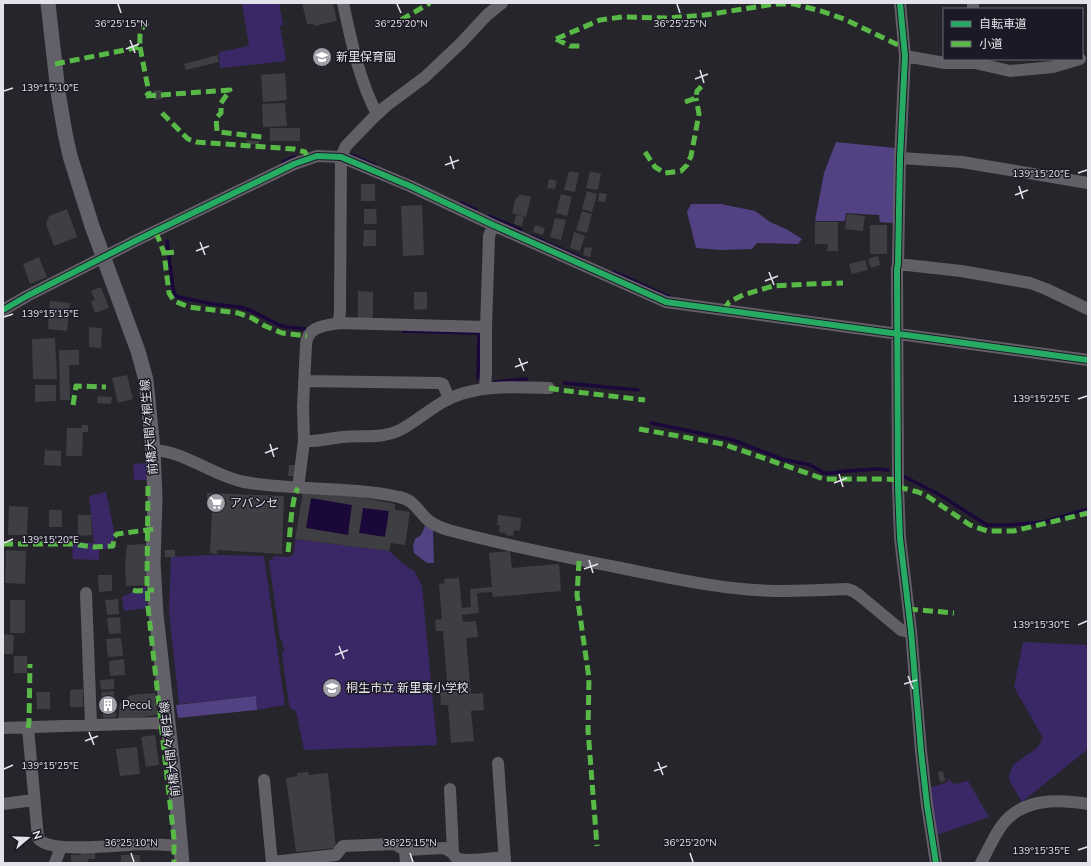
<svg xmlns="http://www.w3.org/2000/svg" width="1091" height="866" font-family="'Nunito Sans','Noto Sans JP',sans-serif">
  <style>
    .green { fill: #3a2866 }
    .forest { fill: #524284 }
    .water { fill: #1a083a }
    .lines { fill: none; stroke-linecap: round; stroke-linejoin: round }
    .stream { stroke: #1a083a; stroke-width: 3.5 }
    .building { fill: #3e3e43; fill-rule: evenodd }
    .minor { stroke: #626066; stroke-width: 12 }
    .major { stroke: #62616a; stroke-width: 15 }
    .quiet { stroke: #58b947; stroke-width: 5; stroke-dasharray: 10 5; stroke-linecap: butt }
    .cycleway-casing { stroke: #1b1925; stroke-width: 8 }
    .cycleway { stroke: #26ab63; stroke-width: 6 }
    .ticks { fill: none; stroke: #e3e2ea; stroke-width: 1.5 }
    .labels { text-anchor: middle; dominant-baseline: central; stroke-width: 3; stroke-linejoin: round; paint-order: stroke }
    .poi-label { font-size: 12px; fill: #e3e2ea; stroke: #1b1925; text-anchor: start }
    .street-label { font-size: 12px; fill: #e3e2ea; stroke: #1b1925 }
    .ticks-label { font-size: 10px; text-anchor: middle; fill: #e3e2ea; stroke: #1b1925; stroke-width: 3; stroke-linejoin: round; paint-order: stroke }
  </style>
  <rect width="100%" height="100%" fill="#26252c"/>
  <path class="green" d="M242,3h37l4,22 -3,1 6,35 -66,7 -1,-16 30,-6z
    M146,463l1,17h-13l-1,-16z
    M106,492l8,39v18h-15v11l-26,-1 -1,-17 22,1 -5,-47z
    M295,539l94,12 14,13 11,7 8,15 15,159 -133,5 -8,-39 -6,-3 -1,-4 -7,-50 2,-3 -2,-10 -2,-2 -11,-78 4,-2v-3l16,1 5,-3z
    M209,555l55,1 21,149 -28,5 -1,-14 -77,8 -10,-92 2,-55z
    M146,586l1,22 -23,3 -2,-14z
    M1023,642l65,3v104l-66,53 -13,-22 1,-8 4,-8 23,-16 6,-10 -29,-51z
    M947,778l7,6 14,-3 21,36 -52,18 -8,-47 19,-6z"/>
  <path class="forest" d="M836,142l59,6 -1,75 -14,-1 -1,-7 -33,-2 -1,8h-30l9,-48z
    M691,204h30l34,7 15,11 16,7 16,10 -4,5 -41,-1 -5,6 -31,1 -25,-2 -9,-36z
    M425,526l8,4 1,33h-7l-13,-10 -1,-7 2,-7 6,-4z
    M256,696l1,14 -79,8 -2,-13z"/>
  <path class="water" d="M311,498l41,7 -4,30 -42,-7z
    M363,508l26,3 -4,26 -26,-4z"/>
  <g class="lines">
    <path class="stream" d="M352,155l23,10
      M283,162l11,-5
      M461,203l15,7
      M489,216l32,14
      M532,236l51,23
      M167,241l6,47 2,7 3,2 35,7 27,3 12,4 27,14 8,2 18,2
      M614,272l58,26
      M403,331l74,2 2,1 -1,45
      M495,382l32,-3
      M564,383l74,7
      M651,423l82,17 49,19 28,6 14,8h8l15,-2 30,-2 11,1
      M903,476l37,19 47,30h23l34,-3 44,-13"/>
  </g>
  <path class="building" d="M302,3h31l4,18 -23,5v-2h-7z
    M217,55l2,7 -33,8 -2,-6z
    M285,73l2,27 -24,2 -2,-27z
    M161,90l1,9 -8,1 -1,-9z
    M285,103l2,23 -24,1 -1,-23z
    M270,128h30v13h-30z
    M247,140l12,1v4l-13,-1z
    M569,171l10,2 -4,19 -11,-2z
    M590,171l11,3 -3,16 -12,-2z
    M549,179l8,2 -2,8 -8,-1z
    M361,184h14v17h-14z
    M587,191l10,3 -5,18 -10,-3z
    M599,193l8,1 -2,8 -7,-1z
    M519,194l12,3 -5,20 -14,-4 4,-16 2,1z
    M561,194l11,3 -5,19 -11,-3z
    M422,205l2,50 -21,1 -2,-50z
    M67,209l10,28 -23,9 -8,-22 3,-8z
    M364,209h12l1,15h-13z
    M582,211l10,3 -5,19 -11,-3z
    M847,214l18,2 -2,15 -18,-2z
    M516,215l8,2 -2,9 -8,-2z
    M555,218l11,2 -5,20 -11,-3z
    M815,222h23v29h-11l1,-7h-13z
    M535,225l10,3 -2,7 -10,-3z
    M870,225h17v29h-17z
    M364,230h12v16h-13z
    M574,232l11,4 -5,15 -10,-3z
    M585,247l7,1 -2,9 -7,-2z
    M878,256l2,9 -9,3 -3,-9z
    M39,257l8,20 -17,7 -7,-20z
    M865,260l3,10 -16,4 -3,-10z
    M101,287l8,21 -14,5 -4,-12 4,-1 -4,-9z
    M358,291l15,1v27h-15z
    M414,292h13v17l-13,1z
    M50,301l20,2 -3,28 -19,-2z
    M89,327l13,1 -1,20 -12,-1z
    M55,338l2,41h-24l-1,-40z
    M59,350h20v15h-10l1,35h-10z
    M127,375l6,24 -15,4 -6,-25z
    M35,385h21v16l-21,1z
    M98,396l14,1 -1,7 -14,-1z
    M82,425h6v7h-5l-1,24h-16l1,-28h15z
    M45,450l16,1v15l-17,-1z
    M289,465h6l-1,11h-6z
    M303,492l57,5 35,7v6l15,2 -5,33 -14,-2 -2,8 -94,-12zM311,498l41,7 -4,30 -42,-7zM363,508l26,3 -4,26 -26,-4z
    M207,493l77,3 -2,58 -65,-4v4l-7,-1 2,-45 -5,-1z
    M9,506l19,1 -1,28h-19z
    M49,510h13v17h-13z
    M78,515h13l1,20 -14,1z
    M498,515l23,3 -1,13 -6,-1 -1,6 -8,-1 1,-2 -7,-1 1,-7h-3z
    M145,544l1,41 -20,1 -1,-23 2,-18z
    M6,550l20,1 -1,33 -20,-1z
    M165,550h10v7h-10z
    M510,551l2,17 47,-4 2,27 -68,6 -1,-5 -15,1 2,20 -17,2 1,7 13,-1 2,16 -12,1 5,56 12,-1 1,17 -13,1 3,30 -23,2 -3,-38h-7l-1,-13h8l-5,-61h-7l-1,-11 7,-1 -3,-35 6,-1 -1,-4 15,-1 3,30 9,-1 -1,-18 22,-2 -3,-34z
    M98,575h14v16l-13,1z
    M118,599l1,15 -12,1 -2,-15z
    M10,600h15v33h-15z
    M120,617l1,16 -12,1 -2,-16z
    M3,634l11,1 -1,19h-10z
    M121,638l2,18 -15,1 -2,-18z
    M14,656h13v17h-13z
    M124,659l1,16 -15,1 -1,-15z
    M114,679v10l-13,1 -1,-10z
    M83,689v18h-13v-17z
    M114,691l2,26 -13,1 -2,-26z
    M36,692h14v17h-13z
    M155,693l2,22 -39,5 2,-17 11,-8z
    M155,735l4,30 -13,2 -5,-30z
    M137,747l3,27 -20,2 -4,-27z
    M943,771l2,10 -5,1 -2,-10z
    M308,772l1,3 19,-2 8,75 -40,4 -10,-74 11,-2v-3z
    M81,852h14v7h-7v4h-17v-8h10z
    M121,855h19v8h-19z"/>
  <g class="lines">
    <path class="minor" d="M343,3c8,37 16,77 34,111
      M900,3l5,53 -5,102 -2,106 -1,5 1,218 2,51 11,93 10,120 6,54 9,58
      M973,3v6
      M905,56l40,7h30l35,8 43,-4 27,-8
      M900,158l62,4 126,21
      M898,264l63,7 69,12 16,6 42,20
      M3,310l24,-14 108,-55 159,-77 23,-8 24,1 69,29 83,39 173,77 422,58
      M339,323l1,-14 1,-152 5,-11 26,-27 14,-13 39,-29 36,-34 26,-28 15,-12
      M304,381l135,2 4,1 6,15
      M485,389l1,-17v-45l3,-91 4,-11
      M304,441c13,1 26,-3 39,-4 20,-2 39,2 57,-7 21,-11 38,-29 61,-36 28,-9 59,-7 88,-6
      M153,450c32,1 60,26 91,32 51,9 104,4 155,15 16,3 19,15 30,24 7,5 15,8 23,10 56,15 112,26 169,37 50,10 103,22 154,23 24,0 48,-1 72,-2l6,2 6,4 42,35 5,1h5
      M298,488l6,-47 -1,-34 3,-63c2,-18 18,-18 33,-21l147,4
      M86,593l5,132
      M3,728l154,-5 10,1
      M28,728l10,110c9,16 83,7 103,6 13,0 27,1 40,2
      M498,763l7,100
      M264,780l8,83
      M450,789l3,64
      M3,804l31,-4
      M405,850l1,13
      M272,862l64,-7 7,-9 52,-2 10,6 39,-2 9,5c1,3 3,5 6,6 11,3 34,-1 46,-2
      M55,863l6,-16
      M981,863c7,-13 13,-27 21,-38 20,-27 56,-26 86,-21"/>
    <path class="major" d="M48,3l10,89 7,41 5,23 22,70 46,125 8,29 7,70 2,48 -2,65 3,51 20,181 6,68"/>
    <path class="quiet" d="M401,20l29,-17
      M556,39l44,-19 22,-3 45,1 38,-3 70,-11h19l27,7 23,8 52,25 8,1
      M556,39l14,7h13
      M140,47l9,46 -3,3
      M55,64l85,-17c0,-10 -2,-19 8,-24
      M146,96l84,-6 -9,13v10l-5,5 1,13 2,1 43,5
      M685,102l11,-4 1,-7 6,-6
      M162,113l26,26 8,3 98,7 11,3 3,6
      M645,152l10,15 10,6 16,-2 6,-6 4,-9 8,-42 -3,-16
      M156,232l8,21 5,40 5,8 15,6 49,6 14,5 13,8 17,7 25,3
      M164,253l12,-1
      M724,310l5,-8 14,-7 30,-9 36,-2 34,-1
      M549,388l11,2 85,10
      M73,405l3,-19 30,1
      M639,429l84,15 101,35h63l11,1
      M148,486l-1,96 1,25 26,232v24
      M898,487l20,5 9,4 43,29 17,6h27l74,-18
      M3,544h69l21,3 20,-1 1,-9 3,-3 37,-5
      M288,552c2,-14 3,-54 10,-64
      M579,561l-2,34 12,83 -1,52 9,116
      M133,590l3,1 18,-1
      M908,609l46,4
      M28,728l1,-5 1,-59"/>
    <defs>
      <path id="cycleway" d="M900,3l5,53 -5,102 -2,106 -1,5 1,218 2,51 11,93 10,120 6,54 9,58
        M3,310l24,-14 108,-55 159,-77 23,-8 24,1 69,29 83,39 173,77 422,58"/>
    </defs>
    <use href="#cycleway" class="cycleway-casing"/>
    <use href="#cycleway" class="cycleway"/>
  </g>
  <path class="ticks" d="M118,4l3,9M397,4l4,9M677,4l3,9M130,40l5,13M126,49l13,-5M700,70l4,13M695,79l13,-5M4,91l9,-3M450,156l4,13M445,165l14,-5M1078,173l9,-3M1019,186l4,13M1015,195l13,-5M200,242l5,13M196,251l13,-5M769,272l5,13M765,281l13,-5M4,317l9,-3M519,358l5,13M515,367l13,-5M1078,399l9,-3M270,444l4,13M265,453l13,-5M839,474l4,13M834,483l13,-5M4,543l9,-4M589,560l4,13M584,569l14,-5M1078,625l9,-4M339,646l5,13M335,655l13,-5M908,676l5,13M904,684l13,-4M89,732l5,13M85,741l13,-5M658,762l5,13M4,769l9,-4M654,771l13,-5M1078,850l9,-3M131,853l3,9M410,853l3,9M690,853l3,9"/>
  <defs>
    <symbol id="school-disc" viewBox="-11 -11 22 22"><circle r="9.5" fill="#a1a0a8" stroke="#1b1925"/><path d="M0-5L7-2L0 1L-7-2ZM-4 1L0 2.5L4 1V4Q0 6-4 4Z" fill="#fff"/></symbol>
    <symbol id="supermarket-disc" viewBox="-11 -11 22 22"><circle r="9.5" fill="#a1a0a8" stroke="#1b1925"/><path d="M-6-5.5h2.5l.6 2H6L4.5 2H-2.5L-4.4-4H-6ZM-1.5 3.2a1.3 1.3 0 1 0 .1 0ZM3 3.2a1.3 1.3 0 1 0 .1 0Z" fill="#fff"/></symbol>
    <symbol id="building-disc" viewBox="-11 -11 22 22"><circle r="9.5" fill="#a1a0a8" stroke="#1b1925"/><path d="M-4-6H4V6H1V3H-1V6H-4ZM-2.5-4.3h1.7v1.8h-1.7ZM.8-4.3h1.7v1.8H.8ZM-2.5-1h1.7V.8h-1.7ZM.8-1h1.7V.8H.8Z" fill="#fff"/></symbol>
  </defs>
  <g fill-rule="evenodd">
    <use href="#school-disc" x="311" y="46" width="22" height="22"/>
    <use href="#supermarket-disc" x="205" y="492" width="22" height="22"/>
    <use href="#school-disc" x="321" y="677" width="22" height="22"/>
    <use href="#building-disc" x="97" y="694" width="22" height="22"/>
  </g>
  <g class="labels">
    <g class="poi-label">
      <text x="336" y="57">新里保育園</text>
      <text x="230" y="503">アバンセ</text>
      <text x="346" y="688">桐生市立 新里東小学校</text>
      <text x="122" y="705">Pecol</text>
    </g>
    <g class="street-label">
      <text transform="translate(149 427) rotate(-95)">前橋大間々桐生線</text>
      <text transform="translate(170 749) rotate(-97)">前橋大間々桐生線</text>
    </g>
  </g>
  <g class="ticks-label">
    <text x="680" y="27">36°25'25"N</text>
    <text x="121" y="27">36°25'15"N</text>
    <text x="401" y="27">36°25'20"N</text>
    <text x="50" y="91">139°15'10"E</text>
    <text x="1041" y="177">139°15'20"E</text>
    <text x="50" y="317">139°15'15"E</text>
    <text x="1041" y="402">139°15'25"E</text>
    <text x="50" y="543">139°15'20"E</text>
    <text x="1041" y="628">139°15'30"E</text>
    <text x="50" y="769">139°15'25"E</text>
    <text x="131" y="846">36°25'10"N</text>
    <text x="410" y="846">36°25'15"N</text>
    <text x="690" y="846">36°25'20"N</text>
    <text x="1041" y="854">139°15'35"E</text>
  </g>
  <rect width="1091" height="866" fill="none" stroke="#e3e2ea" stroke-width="8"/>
  <rect x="943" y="8" width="140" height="52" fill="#1b1925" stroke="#6b6974"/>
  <rect x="951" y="21" width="20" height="6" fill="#26ab63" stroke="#6b6974"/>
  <text x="979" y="28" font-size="12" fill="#e3e2ea">自転車道</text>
  <rect x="951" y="41" width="20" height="6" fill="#58b947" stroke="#6b6974"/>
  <text x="979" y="48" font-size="12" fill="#e3e2ea">小道</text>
  <g transform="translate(28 838) rotate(71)" stroke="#1b1925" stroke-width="3" paint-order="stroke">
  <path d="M0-3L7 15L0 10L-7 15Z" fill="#e3e2ea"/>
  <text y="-6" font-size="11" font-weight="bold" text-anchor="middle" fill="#e3e2ea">N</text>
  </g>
</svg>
